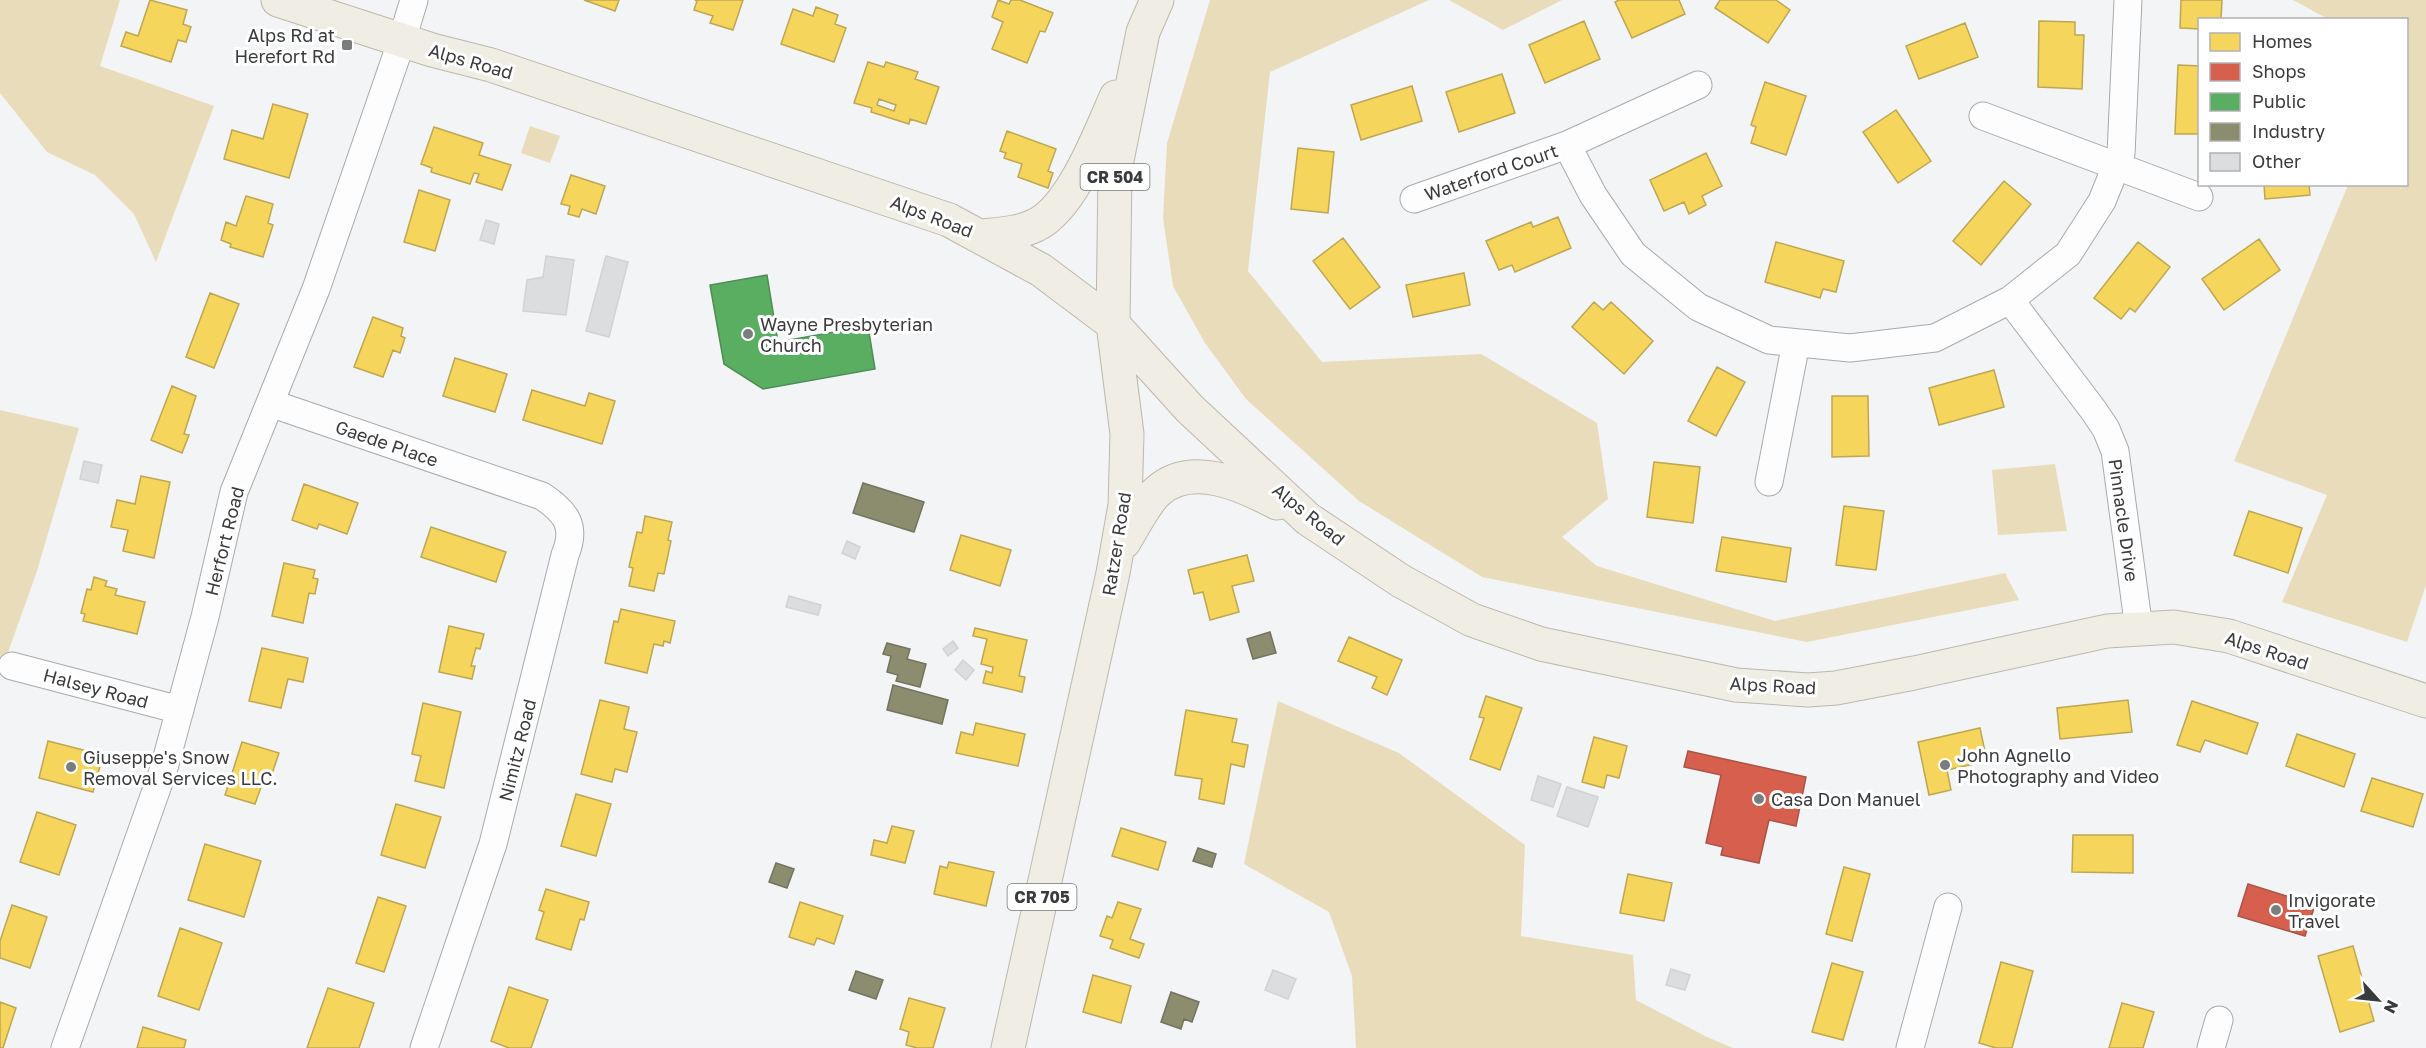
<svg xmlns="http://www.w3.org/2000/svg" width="2426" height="1048" font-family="'Golos Text',sans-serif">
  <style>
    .green { fill: #e9dcbb }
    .homes { fill: #f6d55c; stroke: #bea753; stroke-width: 1.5; fill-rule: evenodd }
    .shops { fill: #d6604d; stroke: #a75548; stroke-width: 1.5 }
    .public { fill: #5aae61; stroke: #508c56; stroke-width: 1.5 }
    .industry { fill: #8c8c6e; stroke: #73745f; stroke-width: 1.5 }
    .building { fill: #dcdddf; stroke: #d0d2d4; stroke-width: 1.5 }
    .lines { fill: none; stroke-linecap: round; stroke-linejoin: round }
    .minor-casing { stroke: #a8aaac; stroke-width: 29 }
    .major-casing { stroke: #bdb8aa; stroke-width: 35 }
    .minor { stroke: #fdfdfe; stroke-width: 27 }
    .major { stroke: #f0ede5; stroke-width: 33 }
    .poi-dot { fill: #7a7c7e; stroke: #fff; stroke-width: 2 }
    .labels { text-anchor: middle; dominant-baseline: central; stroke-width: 6; stroke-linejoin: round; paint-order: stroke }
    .shield { fill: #fff; stroke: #757677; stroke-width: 1.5 }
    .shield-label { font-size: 16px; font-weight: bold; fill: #3a3b3d }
    .poi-label { font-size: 18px; fill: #3a3b3d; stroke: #fff; text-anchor: start }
    .street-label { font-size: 18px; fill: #3a3b3d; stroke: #fff }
  </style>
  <rect width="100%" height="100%" fill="#f2f4f6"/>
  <path class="green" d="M0,0h120l-20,66 114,40 -58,156 -22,-48 -39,-39 -48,-23 -47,-59z
    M1210,0h219l-159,72 -22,199 74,91 159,-8 116,69 11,76 -46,38 35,29 178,55 230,-48 14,27 -212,42 -325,-65 -123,-76 -113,-102 -41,-56 -32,-57 -10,-68 4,-75z
    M1449,0h113l-59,30z
    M2293,0h133v585l-19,57 -125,-40 45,-107 -93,-34 114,-276 58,-1v-164l-78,-1z
    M530,126l30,10 -10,27 -29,-10z
    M0,410l79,18 -42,143 -37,104z
    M2055,464l12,67 -69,4 -6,-65z
    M1278,701l121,52 126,92 -4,91 112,19 3,45 71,37 26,11h-377l-4,-72 -23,-64 -85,-48z"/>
  <path class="homes" d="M150,0l37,10 -4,14 8,3 -5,15 -8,-2 -7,22 -50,-16 5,-14 12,4z
    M584,0h35l-4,11z
    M695,0h48l-10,30 -23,-7 3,-7 -19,-6 3,-9z
    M998,0l11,4 2,-4h9l33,13 -8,19 -5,-1 -13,32 -35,-14 11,-27 -11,-5z
    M1619,0h60l6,14 -53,24 -17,-36z
    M1720,0h56l14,10 -22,33 -53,-35z
    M2181,0h41l-1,20h-21v9l-20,-1z
    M816,7l22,8 -3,9 11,4 -12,34 -53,-18 12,-35 20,7z
    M1584,21l16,38 -55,24 -16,-38z
    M2039,21l36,1v13h9l-2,54 -44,-2z
    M1965,23l13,34 -59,22 -13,-33z
    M868,62l16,5 2,-5 32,10 -3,7 24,8 -13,37 -16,-5 -1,5 -38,-12 1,-4 -18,-5zM879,99l17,6 -2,6 -17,-6z
    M2178,65l22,1v68h-25z
    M1502,74l13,39 -56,19 -13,-40z
    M1765,82l41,14 -20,59 -35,-12 5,-16 -5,-2z
    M1412,86l10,35 -61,19 -10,-35z
    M273,104l35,10 -19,64 -65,-19 8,-29 31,9z
    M1896,110l35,51 -33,22 -35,-51z
    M434,127l49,16 -4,12 32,10 -9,25 -26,-8 3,-8 -5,-1 -4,11 -39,-12 1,-4 -11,-4z
    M1007,131l49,18 -8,22 5,2 -5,15 -30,-11 4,-13 -18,-6 2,-5 -6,-2z
    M1298,148l36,4 -6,61 -37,-4z
    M1706,153l16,33 -20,10 4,9 -17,9 -5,-12 -20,9 -14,-31z
    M571,175l34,11 -9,28 -14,-5 -3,8 -11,-3 2,-8 -9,-2z
    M2004,181l27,23 -50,61 -28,-24z
    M2264,184h45l1,11 -45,4z
    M419,190l31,10 -15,51 -31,-9z
    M246,196l27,8 -5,19 5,2 -10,32 -33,-10 1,-3 -10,-4 5,-18 10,4z
    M1558,217l13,31 -56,24 -3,-7 -13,5 -13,-29 45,-19 2,5z
    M1343,238l37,49 -30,22 -37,-48z
    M2259,239l21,31 -56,40 -22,-31z
    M1776,242l68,19 -8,31 -13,-3 -3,9 -55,-16z
    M2138,242l32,25 -35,45 -5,-4 -9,11 -27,-21z
    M1464,273l6,32 -57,12 -7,-32z
    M210,293l29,11 -25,64 -28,-11z
    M1594,302l9,8 8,-8 42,39 -29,33 -52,-47z
    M373,317l30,11 -2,8 4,2 -5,15 -7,-3 -10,27 -29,-10z
    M455,358l52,16 -12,38 -52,-16z
    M1717,367l28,15 -29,54 -28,-15z
    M1994,370l10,37 -65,18 -10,-37z
    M172,386l24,10 -12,38 5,1 -7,18 -31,-13z
    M532,390l53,16 4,-13 26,8 -13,43 -79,-24z
    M1832,396h36l1,60 -37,1z
    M1654,462l46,5 -7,56 -46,-6z
    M141,476l29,6 -16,76 -31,-7 5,-21 -17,-3 6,-27 18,4z
    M304,484l54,19 -11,31 -28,-10 -2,5 -25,-9z
    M1844,506l40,5 -8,59 -40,-5z
    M2249,511l53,17 -14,45 -54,-18z
    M645,516l27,6 -4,18 3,1 -7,33 -6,-1 -4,18 -25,-5 4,-18 -4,-1 8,-35 5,1z
    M431,527l75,25 -10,30 -75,-25z
    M961,535l50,15 -11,36 -50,-16z
    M1722,537l69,11 -5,34 -70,-11z
    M1247,555l7,26 -22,5 7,26 -29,8 -7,-28 -9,2 -6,-24z
    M284,563l31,7 -2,8 5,1 -3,15 -6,-1 -6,30 -31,-7z
    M94,577l13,4 -2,5 12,3 -2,6 30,7 -8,32 -54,-13 2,-7 -4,-1 6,-24 4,1z
    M621,609l54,12 -5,22 -6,-2 -1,5 -9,-2 -7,29 -42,-10 9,-42 4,1z
    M449,626l35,8 -4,15 -4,-1 -5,18h4l-3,13 -33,-7z
    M975,628l52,12 -8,36 6,1 -3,15 -39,-9 3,-12 6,2 1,-6 -12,-3 6,-25 -14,-3z
    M1349,637l53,23 -15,35 -15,-7 5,-11 -39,-16z
    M262,648l46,10 -5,24 -15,-3 -7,29 -32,-7z
    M1486,696l36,12 -22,62 -30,-11 14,-41 -5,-1z
    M600,700l29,7 -5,22 13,3 -10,40 -12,-3 -3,13 -31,-8z
    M2128,700l4,32 -72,7 -3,-31z
    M2192,701l66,22 -11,31 -42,-14 -5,12 -23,-7z
    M423,703l38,9 -17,76 -29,-7 6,-25 -9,-2z
    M1186,710l51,9 -5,23 16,3 -4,22 -13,-3 -7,40 -25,-5 3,-20 -27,-4z
    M976,723l49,11 -7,32 -62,-13 5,-21 12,3z
    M1980,728l7,33 -40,9 4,20 -22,5 -11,-53z
    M2297,734l58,20 -11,33 -58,-21z
    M1594,737l33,9 -8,32 -12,-3 -3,13 -22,-6z
    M48,741l55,14 -10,37 -54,-14z
    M242,742l37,11 -8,24 -6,-1 -10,28 -30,-9z
    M2372,778l51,16 -10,33 -52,-16z
    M576,794l35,10 -15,52 -35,-10z
    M396,804l45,13 -16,51 -44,-13z
    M37,812l39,13 -17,50 -39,-13z
    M892,826l22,5 -9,32 -34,-8 3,-15 13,3z
    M1121,828l45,14 -8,28 -46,-14z
    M2073,835h60v38l-61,-1z
    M205,844l56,17 -17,56 -56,-17z
    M949,862l45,10 -8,34 -52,-12 6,-28 7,2z
    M1844,867l26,7 -18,67 -26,-7z
    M1628,874l44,9 -8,38 -44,-8z
    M546,889l43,13 -5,18 -4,-1 -9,31 -35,-11 8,-27 -5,-2z
    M378,897l28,9 -22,66 -28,-9z
    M800,902l43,14 -9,28 -17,-6 -3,7 -25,-8z
    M1118,902l23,7 -11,30 14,5 -5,14 -29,-10 3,-8 -13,-4 7,-20 5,2z
    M12,905l35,12 -17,51 -30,-10v-17z
    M180,928l42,15 -23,67 -41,-14z
    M2353,946l21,75 -34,11 -22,-76z
    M2001,962l32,9 -21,77h-16l-17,-5z
    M1832,963l31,9 -20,68 -31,-8z
    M1093,975l38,11 -10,37 -38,-11z
    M509,987l39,13 -17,48h-22l-18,-7z
    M328,988l46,15 -15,45h-52z
    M909,998l36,10 -12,40h-16l-11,-3 3,-13 -9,-3z
    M0,1002l16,6 -13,40h-3z
    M2122,1003l32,9 -11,36h-34z
    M143,1027l43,13 -2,8h-47z"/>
  <path class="shops" d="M1688,751l118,26 -10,49 -27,-6 -10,43 -38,-8 2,-8 -17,-4 15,-68 -37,-8z
    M2248,884l67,21 -10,31 -67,-20z"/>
  <path class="public" d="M767,275l11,67 90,-16 7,43 -112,20 -39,-25 -14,-79z"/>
  <path class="industry" d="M863,483l61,19 -10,30 -61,-19z
    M1270,632l6,21 -23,6 -6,-20z
    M887,643l23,6 -3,10 19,5 -6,23 -24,-6 2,-6 -11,-3 4,-16 -8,-2z
    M893,685l55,15 -6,24 -55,-14z
    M1198,848l18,6 -4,13 -19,-6z
    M776,863l18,6 -7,19 -18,-6z
    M856,971l27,9 -7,19 -27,-9z
    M1171,992l28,10 -7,20 -8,-3 -3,10 -20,-7z"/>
  <path class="building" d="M486,220l13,4 -5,20 -14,-4z
    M546,256l28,4 -8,55 -43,-4 4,-31 16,-3z
    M606,256l22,6 -19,75 -23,-6z
    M84,461l18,4 -4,18 -18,-4z
    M847,541l13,6 -5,12 -13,-6z
    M789,596l32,9 -3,10 -32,-8z
    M953,641l5,7 -10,8 -5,-7z
    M963,660l11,10 -8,10 -11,-10z
    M1538,776l23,8 -8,23 -22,-7z
    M1567,787l31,10 -10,30 -31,-11z
    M1671,969l19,6 -5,15 -19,-5z
    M1273,970l23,9 -8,20 -23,-9z"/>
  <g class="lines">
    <defs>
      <path id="minor" d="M1983,116l216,81
        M1567,145l26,50 40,59 65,53 71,33 81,8 85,-10 75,-38 58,-46 34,-53 19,-47 7,-154
        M1414,199l153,-54 131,-60
        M2010,300l84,111 12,18 9,22 24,178
        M270,403l272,93c24,16 35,30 23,59l-72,289 -69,204
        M1769,482l27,-139
        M12,666l168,44
        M65,1048l99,-280 41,-151 29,-125 82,-203 86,-249 12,-40
        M1910,1048l38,-141
        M2211,1048l8,-28"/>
      <path id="major" d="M278,0l154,50 59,15 458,155 92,50 72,54 77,85 118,110 93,62 71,39 69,24 195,41 72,5 28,-2 78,-15 193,-42 67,-4 55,9 197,65
        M982,236c18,-2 38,-3 54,-11 36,-17 64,-92 80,-128
        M1124,542c8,-13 23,-42 34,-51 34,-30 85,-6 119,12
        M1008,1048l105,-475 12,-68 2,-71 -14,-110 2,-154 28,-138 14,-32"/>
    </defs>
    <use href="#minor" class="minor-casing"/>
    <use href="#major" class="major-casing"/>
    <use href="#minor" class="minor"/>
    <use href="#major" class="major"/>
  </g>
  <g class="poi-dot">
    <rect x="341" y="39" width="12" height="12" rx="3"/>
    <circle cx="748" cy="334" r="6"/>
    <circle cx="1945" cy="765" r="6"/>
    <circle cx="71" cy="767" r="6"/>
    <circle cx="1759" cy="799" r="6"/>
    <circle cx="2276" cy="910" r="6"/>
  </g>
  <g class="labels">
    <g class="shield">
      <rect x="1080.5" y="164" width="69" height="26" rx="4.5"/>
      <rect x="1007.5" y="884" width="69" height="26" rx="4.5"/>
    </g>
    <g class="shield-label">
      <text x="1115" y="177">CR 504</text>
      <text x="1042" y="897">CR 705</text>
    </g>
    <g class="poi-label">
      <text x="335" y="35" text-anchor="end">Alps Rd at<tspan x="335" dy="21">Herefort Rd</tspan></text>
      <text x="760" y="324">Wayne Presbyterian<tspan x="760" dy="21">Church</tspan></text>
      <text x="1957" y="755">John Agnello<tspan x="1957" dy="21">Photography and Video</tspan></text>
      <text x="83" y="757">Giuseppe's Snow<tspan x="83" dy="21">Removal Services LLC.</tspan></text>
      <text x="1771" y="799">Casa Don Manuel</text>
      <text x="2288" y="900">Invigorate<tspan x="2288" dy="21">Travel</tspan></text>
    </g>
    <g class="street-label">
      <text transform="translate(471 61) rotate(16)">Alps Road</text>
      <text transform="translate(1491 172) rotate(-19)">Waterford Court</text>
      <text transform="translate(932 216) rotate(21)">Alps Road</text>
      <text transform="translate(387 443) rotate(19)">Gaede Place</text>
      <text transform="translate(1309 514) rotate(39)">Alps Road</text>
      <text transform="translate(2124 520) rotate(82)">Pinnacle Drive</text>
      <text transform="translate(224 541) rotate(-76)">Herfort Road</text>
      <text transform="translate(1116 544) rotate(-81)">Ratzer Road</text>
      <text transform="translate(2267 650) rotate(18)">Alps Road</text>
      <text transform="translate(1773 685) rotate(3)">Alps Road</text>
      <text transform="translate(96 688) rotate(15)">Halsey Road</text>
      <text transform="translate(517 750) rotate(-76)">Nimitz Road</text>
    </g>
  </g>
  <rect x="2198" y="18" width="210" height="168" fill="#ffffff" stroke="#b0b1b1" stroke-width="1.5"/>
  <rect x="2210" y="33" width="30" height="18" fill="#f6d55c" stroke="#b0b1b1" stroke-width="1.5"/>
  <text x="2252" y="48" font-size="18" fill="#3a3b3d">Homes</text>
  <rect x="2210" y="63" width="30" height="18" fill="#d6604d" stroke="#b0b1b1" stroke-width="1.5"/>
  <text x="2252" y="78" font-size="18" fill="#3a3b3d">Shops</text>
  <rect x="2210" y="93" width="30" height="18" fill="#5aae61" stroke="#b0b1b1" stroke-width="1.5"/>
  <text x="2252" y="108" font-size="18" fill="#3a3b3d">Public</text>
  <rect x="2210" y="123" width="30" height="18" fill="#8c8c6e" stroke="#b0b1b1" stroke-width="1.5"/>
  <text x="2252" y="138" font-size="18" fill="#3a3b3d">Industry</text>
  <rect x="2210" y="153" width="30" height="18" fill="#dcdddf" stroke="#b0b1b1" stroke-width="1.5"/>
  <text x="2252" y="168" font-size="18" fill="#3a3b3d">Other</text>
  <g transform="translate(2378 1000) rotate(117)" stroke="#ffffff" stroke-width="4.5" paint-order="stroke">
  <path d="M0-4.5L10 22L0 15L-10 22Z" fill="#3a3b3d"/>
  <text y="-9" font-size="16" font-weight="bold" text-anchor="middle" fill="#3a3b3d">N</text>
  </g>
</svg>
